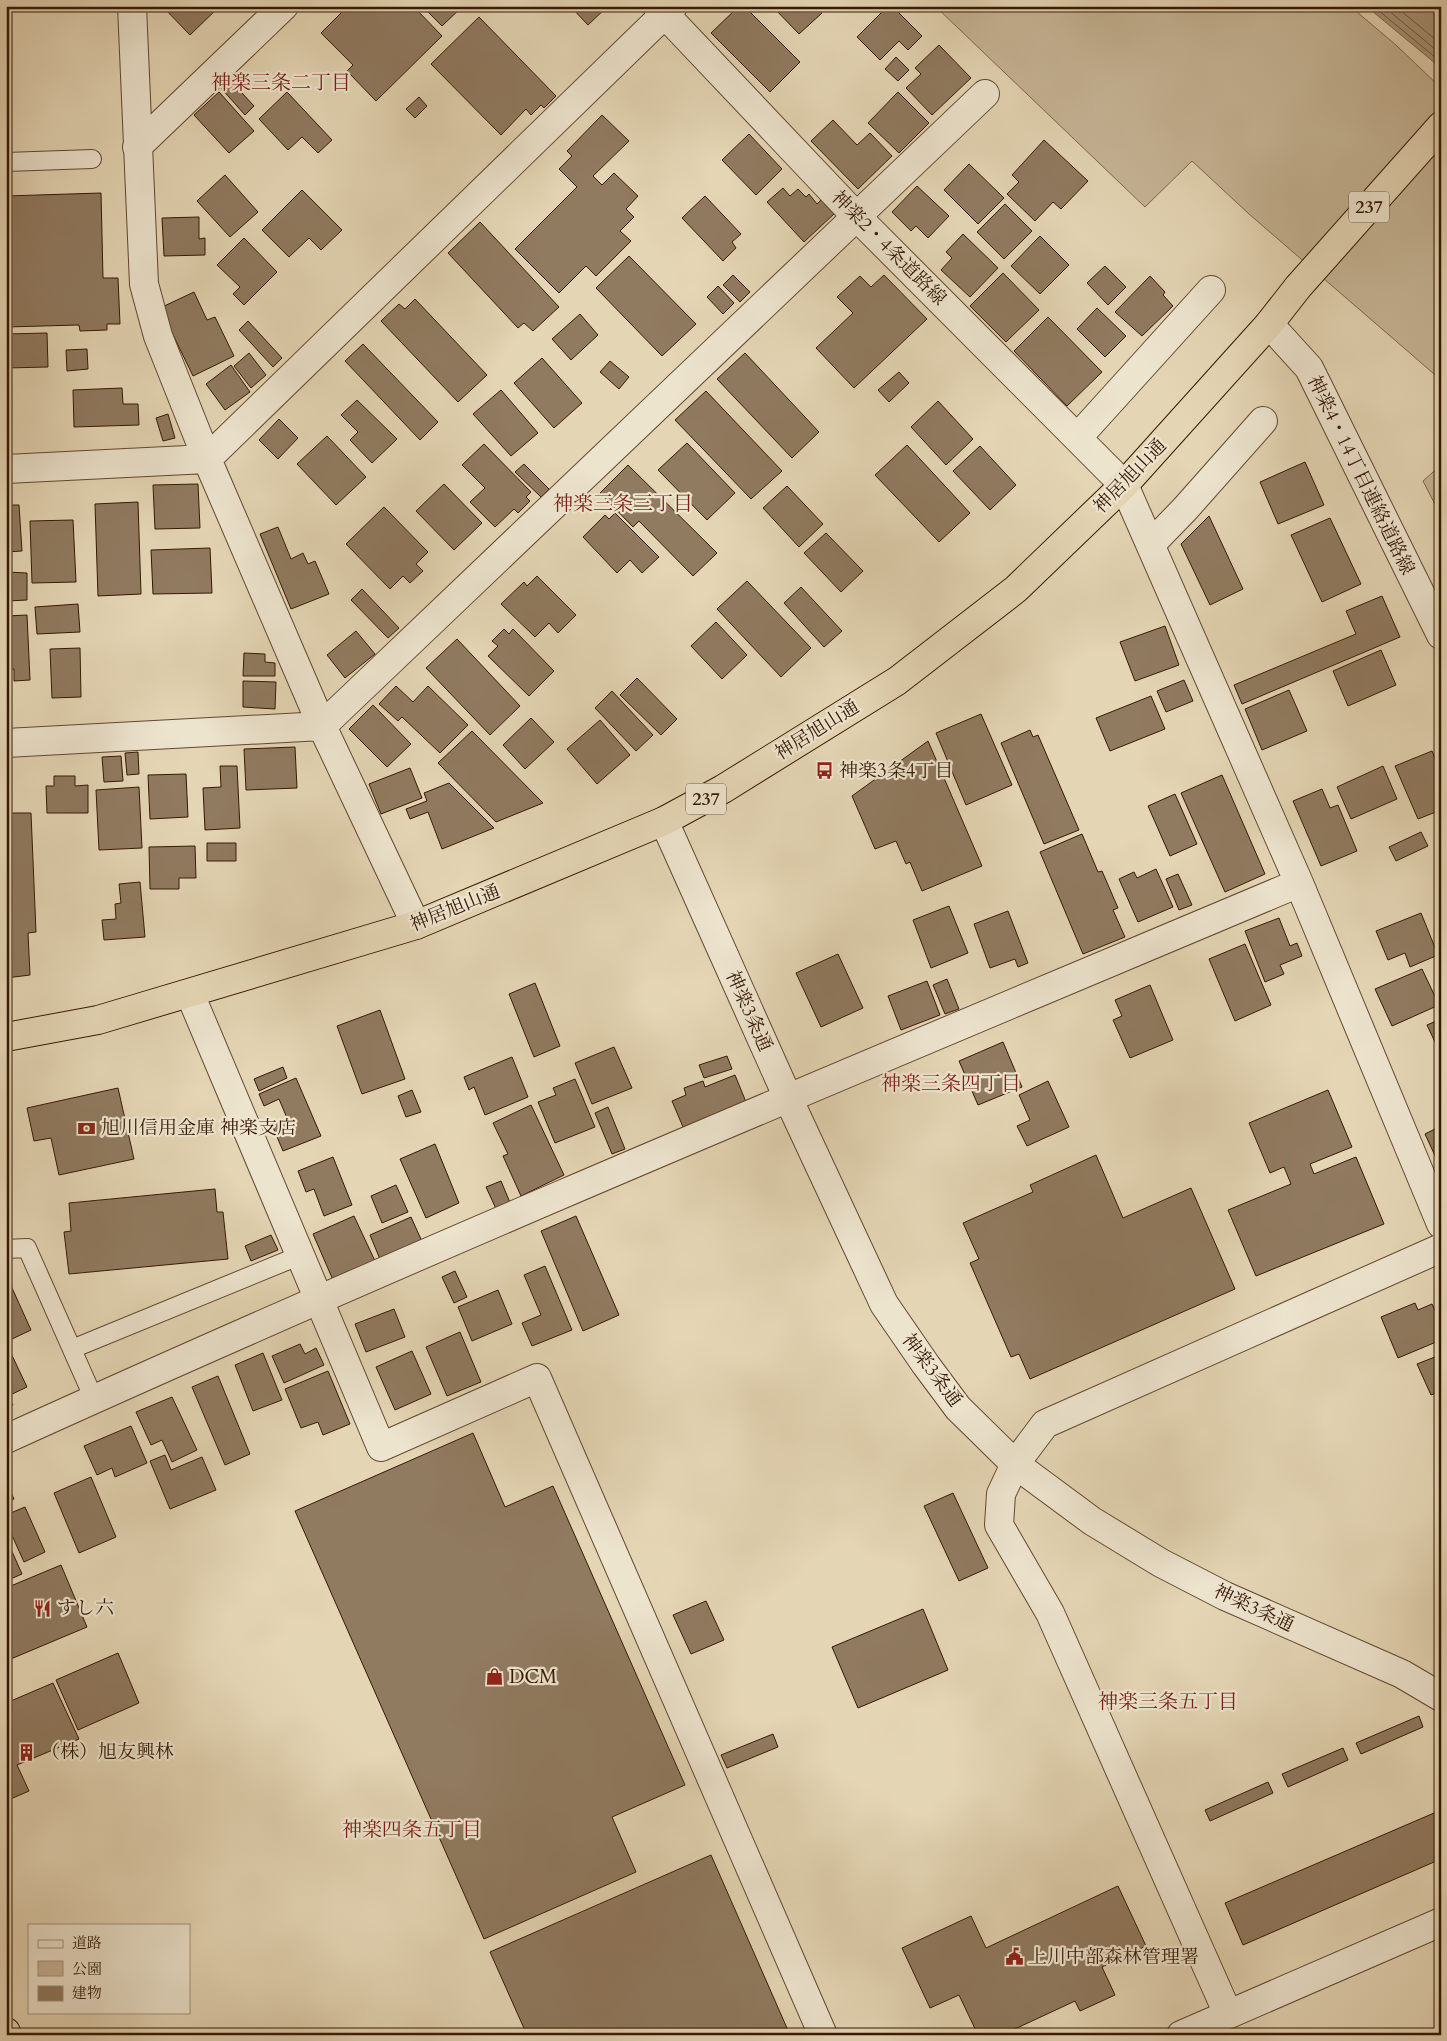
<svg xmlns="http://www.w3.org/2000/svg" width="1447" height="2041" font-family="Cardo,'Noto Serif JP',serif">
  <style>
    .green { fill: #c6b596; stroke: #7e664d }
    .water { fill: #a99578; stroke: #7b634a }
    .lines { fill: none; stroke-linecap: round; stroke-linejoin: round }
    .shore { stroke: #70563e; stroke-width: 1 }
    .building { fill: #907a60; stroke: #361804 }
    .service-casing { stroke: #624730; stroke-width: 20 }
    .minor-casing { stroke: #624730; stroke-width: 30 }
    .tertiary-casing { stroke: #624730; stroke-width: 30 }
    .trunk-casing { stroke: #361804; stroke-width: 30 }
    .service { stroke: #ede4ce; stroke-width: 18 }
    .minor { stroke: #ede4ce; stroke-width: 28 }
    .tertiary { stroke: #ede4ce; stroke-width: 28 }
    .trunk { stroke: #e4d5b4; stroke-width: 28 }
    .labels { text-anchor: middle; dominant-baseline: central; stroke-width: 4.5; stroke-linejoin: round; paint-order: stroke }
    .shield { fill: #ede4ce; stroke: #6d5541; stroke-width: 1 }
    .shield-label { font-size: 18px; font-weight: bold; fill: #361804 }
    .street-label { font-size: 19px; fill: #361804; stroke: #ede4ce }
    .poi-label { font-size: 19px; fill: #361804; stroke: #ede4ce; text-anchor: start }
    .neighbourhood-label { font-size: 20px; fill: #7a1f14; stroke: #ede4ce }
  </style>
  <rect width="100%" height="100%" fill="#e4d5b4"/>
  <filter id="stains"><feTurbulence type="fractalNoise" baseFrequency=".004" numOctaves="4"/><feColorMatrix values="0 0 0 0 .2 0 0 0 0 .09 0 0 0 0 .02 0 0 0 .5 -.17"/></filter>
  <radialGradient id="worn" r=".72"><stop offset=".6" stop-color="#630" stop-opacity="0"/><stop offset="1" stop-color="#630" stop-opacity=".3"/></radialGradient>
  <path class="green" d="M935,6h415l47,40 44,42v292l-192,-166 -57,-53 -47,46z
    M1441,465v51l-18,-35z"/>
  <path class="water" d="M1366,6h75v62z"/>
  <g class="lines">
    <path class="shore" d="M1373,6l68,56
      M1383,6l58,48
      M1395,6l46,38"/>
  </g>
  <path class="building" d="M162,6h58l-30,29z
    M348,6h65l29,30 -66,65 -29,-30 6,-6 -32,-32z
    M422,6h41l-21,20z
    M570,6h38l-20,19z
    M739,6h5l56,56 -30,30 -59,-59z
    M772,6h43l7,7 -23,21z
    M888,6h4l30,30 -14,14 -9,-9 -19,19 -23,-23z
    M479,17l77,79 -12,12 -3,-3 -10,10 -5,-6 -25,26 -70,-71z
    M939,45l32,33 -39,37 -26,-27 15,-14 -6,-6z
    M896,57l13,13 -11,11 -13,-12z
    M230,80l24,26 -9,9 -24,-27z
    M219,92l35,39 -25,22 -35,-38z
    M287,92l45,48 -14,13 -16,-16 -14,13 -29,-31z
    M898,92l31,31 -30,30 -31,-30z
    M419,97l8,9 -12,12 -9,-9z
    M602,115l27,26 -36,35 9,9 12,-12 24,23 -12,13 8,8 -14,14 11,10 -35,35 -10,-10 -27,27 -44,-44 62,-62 -18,-18 13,-13 -5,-5z
    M833,120l24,25 13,-12 22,23 -34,33 -47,-48z
    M749,134l33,35 -26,26 -34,-35z
    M1044,140l44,41 -27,28 -8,-7 -18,19 -28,-27 12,-12 -7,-7z
    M969,164l35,34 -26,26 -34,-34z
    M225,175l33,37 -28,25 -33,-36z
    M917,186l32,30 -21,22 -12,-12 -5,5 -19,-19z
    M783,188l7,8 8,-7 8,8 3,-3 8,10 4,-4 13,14 -30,28 -37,-40z
    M302,190l40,40 -21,20 -12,-12 -20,19 -27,-27z
    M101,193l2,85h15l2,46h-13v6l-27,1 -1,-6 -73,2v-131z
    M705,196l36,38 -9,8 4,6 -13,13 -41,-43z
    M1005,204l27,27 -28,28 -27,-27z
    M199,217v22l6,-1v17l-41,1 -2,-38z
    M480,222l79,85 -26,24 -9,-8 -6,5 -70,-75z
    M963,234l35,34 -28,29 -29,-27 11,-12 -6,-6z
    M1040,236l29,29 -29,29 -29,-28z
    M244,238l33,34 -33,33 -11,-11 7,-7 -23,-22z
    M629,256l67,68 -34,32 -66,-68z
    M1105,266l21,21 -18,18 -21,-22z
    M1003,273l36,37 -33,32 -36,-36z
    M733,275l17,17 -10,10 -17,-17z
    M884,275l43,44 -73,69 -38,-40 37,-35 -16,-16 23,-21 11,11z
    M1150,276l15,16 -2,3 10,11 -31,30 -27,-24z
    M718,286l16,17 -11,11 -16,-17z
    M194,292l13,28 8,-3 19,39 -41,20 -33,-68z
    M415,299l72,76 -29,27 -77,-81 18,-17 6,5z
    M1097,308l29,28 -21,21 -28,-28z
    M580,314l18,21 -27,25 -19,-21z
    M1048,317l54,55 -35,34 -53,-55z
    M248,321l34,37 -9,9 -34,-37z
    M47,333l1,34 -42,1v-34z
    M363,344l75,78 -18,18 -75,-79z
    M87,349l1,20 -21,2 -1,-21z
    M249,353l17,22 -15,13 -17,-22z
    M745,353l74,79 -27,26 -75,-79z
    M542,358l40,45 -28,25 -40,-45z
    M610,361l19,16 -10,12 -19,-17z
    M231,365l19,27 -25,18 -19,-26z
    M899,372l10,11 -20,19 -11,-12z
    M122,388l1,16h15l1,21 -65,2 -1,-37z
    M501,390l37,43 -27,23 -38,-42z
    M706,391l76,80 -31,28 -76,-79z
    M357,400l40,39 -25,24 -22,-23 8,-8 -17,-17z
    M938,401l35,38 -27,26 -35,-38z
    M6,411h3l1,33h-4z
    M168,414l7,24 -12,3 -7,-23z
    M279,419l19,19 -20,21 -19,-19z
    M327,436l39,41 -30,28 -39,-41z
    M687,443l48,50 -28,27 -49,-50z
    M484,444l47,48 -5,5 4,4 -12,12 -4,-4 -19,18 -25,-25 15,-14 -23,-23z
    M907,445l63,68 -31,29 -64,-67z
    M980,446l36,39 -26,25 -37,-39z
    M1305,462l19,43 -46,19 -18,-42z
    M524,464l25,25 -8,8 -26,-25z
    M628,465l89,88 -24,23 -54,-55 -6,6 -33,-34z
    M198,484l2,44 -45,1 -2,-44z
    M444,484l38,39 -28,27 -38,-39z
    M787,486l36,38 -24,23 -36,-39z
    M138,502l3,92 -43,2 -3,-92z
    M6,505h13l3,46 -16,1z
    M384,507l44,45 -12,12 7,7 -13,12 -7,-7 -13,13 -44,-45z
    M615,513l44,44 -17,16 -12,-13 -13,13 -34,-36 22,-22 4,4z
    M1209,516l34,73 -33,16 -29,-61z
    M1330,518l31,66 -39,18 -31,-67z
    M73,520l3,62 -44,1 -2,-62z
    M278,527l13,32 12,-6 5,11 7,-3 14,33 -38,15 -31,-75z
    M826,533l37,38 -22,21 -37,-39z
    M210,548l2,45 -59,1 -2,-44z
    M7,572l20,1v27l-20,1z
    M537,576l39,39 -18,18 -9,-10 -14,14 -34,-33 23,-22 3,4z
    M747,581l64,67 -30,29 -64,-68z
    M801,587l41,44 -18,16 -40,-44z
    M362,589l37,39 -11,10 -37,-38z
    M1382,596l18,41 -158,67 -8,-19 122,-51 -10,-23z
    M78,604l2,28 -43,2 -2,-27z
    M27,615l3,65 -16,1v-12h-8v-53z
    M716,622l31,33 -25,24 -31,-33z
    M1165,626l14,39 -44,16 -15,-39z
    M504,629l5,5 4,-5 41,42 -25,25 -41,-40 10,-10 -6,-5z
    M356,631l19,23 -30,24 -18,-23z
    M457,639l63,67 -30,29 -64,-67z
    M80,648l1,49 -29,1 -2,-49z
    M1381,650l15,35 -48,21 -15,-35z
    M244,653l21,1v8l10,1v13h-32z
    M637,678l40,41 -16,16 -41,-40z
    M1184,680l9,21 -27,11 -9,-21z
    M243,681l33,1 -1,27 -32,-2z
    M396,686l17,16 15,-16 40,39 -28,28 -38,-36 -4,4 -19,-17z
    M1289,690l18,41 -45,19 -17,-41z
    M612,691l41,44 -17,16 -41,-43z
    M1151,696l14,33 -55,22 -14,-33z
    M373,705l38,39 -24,23 -38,-38z
    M981,714l31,71 -46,20 -30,-72z
    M531,718l23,24 -29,27 -22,-24z
    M600,720l30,35 -33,29 -30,-35z
    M1030,730l3,7 5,-2 41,95 -35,14 -43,-101z
    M472,731l71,72 -47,19 -58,-59z
    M928,741l54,125 -60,25 -12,-29 -4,2 -10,-23 -21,8 -23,-53z
    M295,747l2,41 -51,2 -2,-41z
    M1432,751l9,21v38l-23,9 -23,-53z
    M138,752l1,22 -12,1 -2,-22z
    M121,756l2,25 -19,1 -2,-25z
    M220,766h17l3,62 -35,2 -2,-42 18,-1z
    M1383,766l14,33 -46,20 -14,-32z
    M410,768l12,30 -41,16 -12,-30z
    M186,774l2,43 -38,2 -2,-44z
    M1222,775l43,99 -40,18 -44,-99z
    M54,776h21v10l13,-1v28h-41l-1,-27h8z
    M449,783l45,45 -52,21 -14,-37 -18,7 -4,-10 21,-8 -3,-8z
    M139,787l3,61 -43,2 -3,-60z
    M1322,789l8,19 8,-3 19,46 -36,15 -28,-65z
    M1175,794l22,50 -27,12 -22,-50z
    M6,813h25l5,119 -8,1 2,42 -24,3z
    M1421,832l7,14 -32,15 -7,-14z
    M1082,834l16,38 4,-1 16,37 -5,2 12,27 -42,17 -43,-102z
    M207,843h29v18h-29z
    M195,846l1,32h-17v11h-29l-1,-42z
    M1156,869l17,38 -35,15 -19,-43 15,-7 3,6z
    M1178,874l14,31 -13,5 -13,-31z
    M140,882l5,55 -41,3 -2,-20 14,-1 -1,-15 6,-1 -2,-19z
    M949,906l19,47 -37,15 -18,-48z
    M1008,911l20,52 -10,4 -3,-8 -25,9 -16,-44z
    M1421,913l17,42 -28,12 -5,-14 -17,7 -12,-29z
    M1279,918l11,28 7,-3 5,13 -22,9 4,9 -19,8 -20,-51z
    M1245,944l26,61 -36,16 -26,-62z
    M838,954l25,54 -42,19 -25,-54z
    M1422,969l17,36 -47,21 -17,-37z
    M947,979l12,30 -14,5 -12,-29z
    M927,981l13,34 -39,15 -13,-34z
    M535,983l25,63 -26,11 -25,-63z
    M1150,985l23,55 -43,18 -17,-38 9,-4 -7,-16z
    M380,1010l25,69 -43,15 -25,-68z
    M1441,1019v36l-14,-30z
    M1003,1042l19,45 -44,18 -19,-44z
    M614,1047l18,41 -40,16 -17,-41z
    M727,1056l5,13 -28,9 -5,-13z
    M512,1057l16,40 -43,18 -11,-28 -5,3 -5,-13z
    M283,1067l4,11 -28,13 -5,-12z
    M735,1075l11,27 -63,25 -11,-26 14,-6 -2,-7 19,-7 2,6z
    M296,1078l25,58 -38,15 -11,-26 15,-7 -8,-19 -15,7 -5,-12z
    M575,1079l20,48 -40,16 -17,-41 18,-7 -3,-7z
    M1048,1081l21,46 -42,19 -10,-20 13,-6 -11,-25z
    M118,1088l16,71 -75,16 -8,-37 -17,3 -7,-33z
    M412,1090l9,22 -15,5 -8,-21z
    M1328,1090l24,57 -42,17 4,10 42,-17 28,67 -128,52 -28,-66 63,-26 -7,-17 -14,6 -21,-50z
    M531,1105l33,70 -43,21 -18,-40 5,-2 -15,-31z
    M608,1107l17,42 -13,5 -17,-41z
    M1441,1126v32l-4,2 -12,-26z
    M435,1144l24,59 -33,15 -26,-59z
    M1096,1155l27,63 68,-30 44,101 -205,90 -11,-25 -8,3 -41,-94 9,-4 -16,-36 70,-31 -3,-7z
    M333,1157l19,48 -28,11 -10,-27 -8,3 -8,-21z
    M501,1181l10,24 -14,6 -11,-24z
    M396,1185l12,27 -26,11 -11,-27z
    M215,1189l2,23h6l5,47 -159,15 -5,-42 7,-1 -2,-28z
    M354,1216l21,45 -42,19 -20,-46z
    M576,1216l43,99 -36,16 -42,-100z
    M411,1217l13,29 -42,18 -12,-29z
    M271,1235l7,15 -27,11 -6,-15z
    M545,1266l27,64 -40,16 -10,-23 19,-8 -17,-40z
    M455,1271l12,26 -13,6 -12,-26z
    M8,1279l23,51 -19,9 -6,-13z
    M498,1290l14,34 -40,17 -14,-34z
    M1415,1303l3,7 14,-6 9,20v16l-43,18 -17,-41z
    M394,1309l11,28 -39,15 -11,-28z
    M460,1332l21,50 -34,14 -21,-49z
    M300,1344l5,10 11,-6 8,17 -40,18 -12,-27z
    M9,1349l18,38 -19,9 5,9 -7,3v-58z
    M412,1351l19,43 -36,16 -19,-43z
    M263,1353l19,47 -29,11 -18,-46z
    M1440,1355l1,36 -10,4 -14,-31z
    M328,1371l22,53 -27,11 -5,-13 -17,6 -16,-39z
    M218,1376l32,78 -25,11 -33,-78z
    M172,1397l25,53 -25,12 -10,-22 -11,5 -15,-33z
    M131,1426l16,37 -32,14 -3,-9 -15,7 -13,-29z
    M473,1433l32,74 48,-21 132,299 -73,32 24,55 -152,67 -189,-428z
    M165,1455l6,15 31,-13 14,33 -46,19 -20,-48z
    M91,1477l25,60 -37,16 -25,-60z
    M6,1482l8,17 -8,3z
    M953,1493l35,75 -29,13 -35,-75z
    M25,1507l20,45 -21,10 -18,-40v-7z
    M6,1538l16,36 -16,7z
    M61,1565l26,62 -81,34v-73z
    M706,1601l18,39 -33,14 -18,-39z
    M923,1609l25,61 -90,38 -26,-61z
    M118,1653l21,50 -61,27 -22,-50z
    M53,1683l26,56 -62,26 12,26 -23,10v-98z
    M1419,1716l4,11 -62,27 -5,-11z
    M773,1734l5,13 -51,21 -6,-13z
    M1343,1748l5,12 -60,27 -6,-13z
    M1268,1782l5,11 -63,28 -5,-11z
    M1441,1810v49l-198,86 -18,-42z
    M711,1855l79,180h-263l-37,-83z
    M1118,1886l28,60 -44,21 13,28 -35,16 -5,-10 -73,34h-24l-19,-40 -29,13 -28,-60 69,-32 15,32z"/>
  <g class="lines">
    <defs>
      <path id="service" d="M6,162l86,-3
        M6,1249l21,-1 67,151
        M72,1349l229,-94"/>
      <path id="minor" d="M132,6l12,278 14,52 49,123 115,267 94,199
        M657,6l199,210 268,269 175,398 142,341
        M137,147l147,-141
        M1269,324l40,44 132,267
        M1078,437l133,-147
        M6,469l201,-10 466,-453
        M1151,544l34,-35 78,-88
        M6,743l316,-17 663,-632
        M190,994l191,453 156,-69 286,657
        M6,1439c427,-194 861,-374 1293,-556
        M1228,2014l-178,-401 -51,-88 2,-31 14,-30 30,-40 396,-176
        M1181,2035l260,-113"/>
      <path id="tertiary" d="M664,821l124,277 96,206 42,61 32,43 57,56 77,57 69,42 64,33 177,78 39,23"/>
      <path id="trunk" d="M6,1037l92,-17 318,-95 248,-104 59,-32 174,-108 119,-92 108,-104 145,-161 29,-37 143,-161
        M6,2032l1,3"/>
    </defs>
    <use href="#service" class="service-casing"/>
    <use href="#minor" class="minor-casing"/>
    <use href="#tertiary" class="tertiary-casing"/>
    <use href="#trunk" class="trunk-casing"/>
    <use href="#service" class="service"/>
    <use href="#minor" class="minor"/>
    <use href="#tertiary" class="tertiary"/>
    <use href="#trunk" class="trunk"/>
  </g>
  <defs>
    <symbol id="bus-bare" viewBox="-9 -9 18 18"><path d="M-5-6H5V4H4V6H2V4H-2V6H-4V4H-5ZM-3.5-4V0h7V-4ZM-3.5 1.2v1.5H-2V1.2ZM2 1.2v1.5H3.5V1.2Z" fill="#8f2418" stroke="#ede4ce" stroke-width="2.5" paint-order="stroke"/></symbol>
    <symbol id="bank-bare" viewBox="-9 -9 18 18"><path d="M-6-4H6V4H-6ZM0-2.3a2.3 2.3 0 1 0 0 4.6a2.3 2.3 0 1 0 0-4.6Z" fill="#8f2418" stroke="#ede4ce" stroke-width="2.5" paint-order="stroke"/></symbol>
    <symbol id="restaurant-bare" viewBox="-9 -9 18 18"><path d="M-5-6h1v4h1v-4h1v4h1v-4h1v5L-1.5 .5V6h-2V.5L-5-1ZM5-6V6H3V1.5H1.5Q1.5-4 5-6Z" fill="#8f2418" stroke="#ede4ce" stroke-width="2.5" paint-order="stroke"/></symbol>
    <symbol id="shop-bare" viewBox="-9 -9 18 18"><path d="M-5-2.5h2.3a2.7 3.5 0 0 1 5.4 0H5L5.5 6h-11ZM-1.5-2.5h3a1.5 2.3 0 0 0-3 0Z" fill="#8f2418" stroke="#ede4ce" stroke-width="2.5" paint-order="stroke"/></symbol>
    <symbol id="building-bare" viewBox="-9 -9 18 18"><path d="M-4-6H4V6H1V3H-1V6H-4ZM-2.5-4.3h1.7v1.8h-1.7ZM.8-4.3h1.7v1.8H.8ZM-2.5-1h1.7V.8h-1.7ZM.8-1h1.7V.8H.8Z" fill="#8f2418" stroke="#ede4ce" stroke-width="2.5" paint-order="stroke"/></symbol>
    <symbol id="civic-bare" viewBox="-9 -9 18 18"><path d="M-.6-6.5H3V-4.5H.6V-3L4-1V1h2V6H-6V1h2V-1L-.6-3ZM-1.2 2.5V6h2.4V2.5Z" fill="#8f2418" stroke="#ede4ce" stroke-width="2.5" paint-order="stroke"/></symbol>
  </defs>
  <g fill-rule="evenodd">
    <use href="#bus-bare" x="812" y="758" width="25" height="25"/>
    <use href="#bank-bare" x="74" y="1116" width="25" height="25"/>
    <use href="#restaurant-bare" x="30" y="1596" width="25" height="25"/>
    <use href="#shop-bare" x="482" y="1664" width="25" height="25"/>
    <use href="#building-bare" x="14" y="1740" width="25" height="25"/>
    <use href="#civic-bare" x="1002" y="1944" width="25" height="25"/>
  </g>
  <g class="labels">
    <g class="shield">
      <rect x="1349" y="191.5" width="40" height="31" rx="4"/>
      <rect x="686" y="783.5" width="40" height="31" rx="4"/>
    </g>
    <g class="shield-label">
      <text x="1369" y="207">237</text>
      <text x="706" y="799">237</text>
    </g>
    <g class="street-label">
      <text transform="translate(889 248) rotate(45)">神楽2・4条道路線</text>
      <text transform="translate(1361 475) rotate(64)">神楽4・14丁目連絡道路線</text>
      <text transform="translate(1130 476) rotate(-46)">神居旭山通</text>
      <text transform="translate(817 730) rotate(-32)">神居旭山通</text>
      <text transform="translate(455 908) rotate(-22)">神居旭山通</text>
      <text transform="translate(749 1011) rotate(66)">神楽3条通</text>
      <text transform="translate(932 1370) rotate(53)">神楽3条通</text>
      <text transform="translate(1254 1608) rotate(25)">神楽3条通</text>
    </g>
    <g class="poi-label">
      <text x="839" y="771">神楽3条4丁目</text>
      <text x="101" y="1128">旭川信用金庫 神楽支店</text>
      <text x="57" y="1608">すし六</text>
      <text x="509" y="1677">DCM</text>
      <text x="41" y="1752">（株）旭友興林</text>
      <text x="1028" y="1957">上川中部森林管理署</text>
    </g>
    <g class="neighbourhood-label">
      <text x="281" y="82">神楽三条二丁目</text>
      <text x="623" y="503">神楽三条三丁目</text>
      <text x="951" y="1083">神楽三条四丁目</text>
      <text x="1168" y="1701">神楽三条五丁目</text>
      <text x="412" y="1829">神楽四条五丁目</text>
    </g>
  </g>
  <rect width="1447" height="2041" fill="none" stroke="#e4d5b4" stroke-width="25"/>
  <rect x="8" y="8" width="1432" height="2026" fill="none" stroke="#361804" stroke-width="2.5"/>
  <rect x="12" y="12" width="1422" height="2016" fill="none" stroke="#361804"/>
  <rect x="28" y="1924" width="162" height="90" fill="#ede4ce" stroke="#a4927d"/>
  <rect x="38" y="1940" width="25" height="8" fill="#ede4ce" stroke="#a4927d"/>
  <text x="72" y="1948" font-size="15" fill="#361804">道路</text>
  <rect x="38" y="1961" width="25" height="15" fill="#c6b596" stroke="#a4927d"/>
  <text x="72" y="1974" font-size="15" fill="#361804">公園</text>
  <rect x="38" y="1986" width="25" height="15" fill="#907a60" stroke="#a4927d"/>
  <text x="72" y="1998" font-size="15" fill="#361804">建物</text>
  <rect width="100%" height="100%" filter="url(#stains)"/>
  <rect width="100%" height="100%" fill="url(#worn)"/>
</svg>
